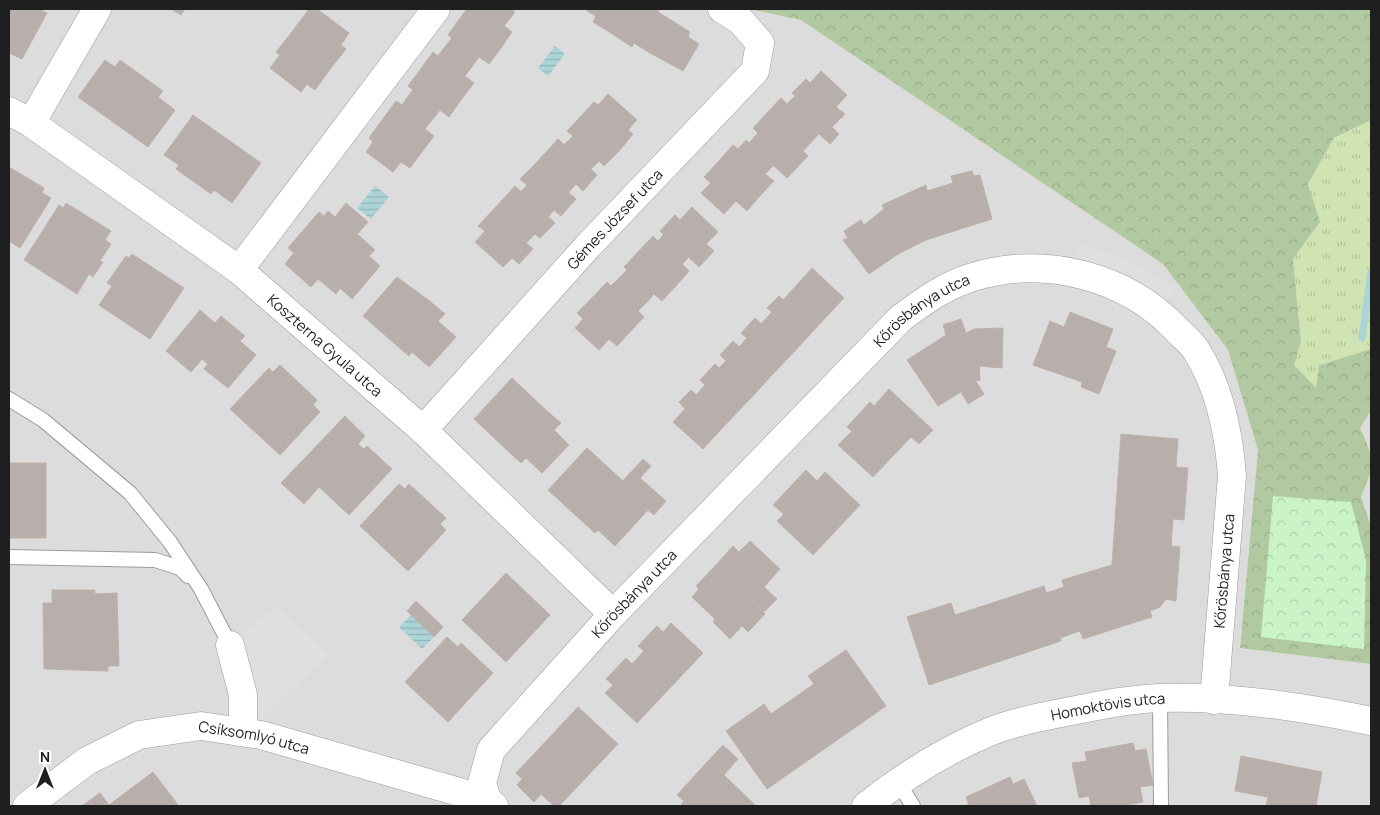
<svg xmlns="http://www.w3.org/2000/svg" width="1380" height="815" font-family="Manrope,sans-serif">
  <style>
    .residential { fill: #dddcdc }
    .grass { fill: url(#grass-tufts) }
    .forest { fill: url(#forest-crowns) }
    .park { fill: url(#park-crowns) }
    .parking { fill: #dfdfdf }
    .water { fill: url(#water-rules) }
    .lines { fill: none; stroke-linecap: round; stroke-linejoin: round }
    .stream { stroke: #acd3d7; stroke-width: 7 }
    .building { fill: #b8afac; stroke: #bfb1aa }
    .lane-casing { stroke: #9c9c9c; stroke-width: 16 }
    .street-casing { stroke: #9c9c9c; stroke-width: 29 }
    .lane { stroke: #fff; stroke-width: 14 }
    .street { stroke: #fff; stroke-width: 28 }
    .labels { text-anchor: middle; dominant-baseline: central; stroke-width: 4; stroke-linejoin: round; paint-order: stroke }
    .street-label { font-size: 15px; fill: #1f1f1f; stroke: #fff }
  </style>
  <defs>
    <pattern id="grass-tufts" width="24" height="20" patternUnits="userSpaceOnUse" patternTransform="scale(1.25)"><rect width="24" height="20" fill="#d0e3b2"/><path d="M3 7l-1-3M5 7V3M7 7l1-3M15 17l-1-3M17 17v-4M19 17l1-3" fill="none" stroke="#b2c299"/></pattern>
    <pattern id="forest-crowns" width="20" height="18" patternUnits="userSpaceOnUse" patternTransform="scale(1.25)"><rect width="20" height="18" fill="#b1c9a0"/><path d="M2 6a3 3 0 1 1 6 0M12 15a3 3 0 1 1 6 0" fill="none" stroke="#98ac89"/></pattern>
    <pattern id="park-crowns" width="20" height="18" patternUnits="userSpaceOnUse" patternTransform="scale(1.25)"><rect width="20" height="18" fill="#caf3c8"/><path d="M2 6a3 3 0 1 1 6 0M12 15a3 3 0 1 1 6 0" fill="none" stroke="#add0ab"/></pattern>
    <pattern id="water-rules" width="6" height="5" patternUnits="userSpaceOnUse" patternTransform="scale(1.25)"><rect width="6" height="5" fill="#acd3d7"/><path d="M0 2.5h6" fill="none" stroke="#94b5b8"/></pattern>
  </defs>
  <rect width="100%" height="100%" fill="#efebe6"/>
  <path class="residential" d="M9,9h740l52,11 362,244 65,86 30,100 -18,198 131,16v142h-1362z
    M1371,411v41l-11,-24z
    M1371,474v52l-10,-29z"/>
  <path class="grass" d="M1371,120v229l-52,16 -3,24 -23,-24 8,-24 -8,-82 27,-37 -12,-38 26,-46z"/>
  <path class="forest" d="M749,9h622v111l-37,18 -26,46 12,38 -27,37 8,82 -7,24 22,23 3,-23 52,-16v62l-11,17c15,31 15,38 1,69l10,29v138l-131,-16 18,-198 -30,-100 -65,-86 -362,-244z"/>
  <path class="park" d="M1273,496l78,6 15,58 -2,89 -103,-12z"/>
  <path class="parking" d="M1082,245l44,14 49,30 -11,13 -46,-27 -47,-16z
    M276,605l52,50 -69,67 -24,-80z"/>
  <path class="water" d="M555,46l10,8 -17,22 -10,-8z
    M375,186l14,11 -18,22 -14,-11z
    M411,615l23,22 -12,12 -23,-22z"/>
  <g class="lines">
    <path class="stream" d="M1362,338l9,-65"/>
  </g>
  <path class="building" d="M9,9h30l8,4 -25,46 -13,-6z
    M171,9h14l-4,6z
    M309,9h8l32,24 -8,12 5,4 -15,19 -43,-31z
    M467,9h44l4,3 -11,14 8,6 -11,16 -41,-30z
    M589,9h42l-17,26 -21,-13 3,-6 -9,-5z
    M631,9h29l-2,3 13,8 -21,33 -16,-10 -2,4 -18,-12z
    M460,18l41,30 -12,16 -10,-7 -8,11 -27,-20 8,-10 -4,-3z
    M671,20l19,12 -2,5 11,7 -16,27 -33,-18z
    M288,37l43,31 -16,22 -8,-6 -6,8 -31,-24 10,-13 -4,-3z
    M444,48l27,20 -6,8 9,7 -13,17 -41,-30 13,-18 5,4z
    M105,60l10,7 5,-7 43,31 -5,6 17,13 -27,37 -70,-50z
    M420,70l41,30 -12,17 -9,-7 -7,9 -27,-20 7,-9 -5,-4z
    M821,71l26,24 -11,12 9,7 -13,13 7,7 -9,10 -43,-40 8,-8 -3,-3 14,-14 4,4z
    M608,94l29,26 -9,10 5,4 -13,16 -38,-35 12,-13 4,3z
    M781,98l38,36 -16,17 5,5 -21,22 -38,-35 9,-10 -5,-5z
    M406,99l27,20 -8,10 9,7 -13,17 -41,-30 16,-22 6,4z
    M193,115l68,48 -29,40 -18,-13 -3,4 -35,-25 3,-4 -15,-10z
    M582,115l38,35 -16,16 -5,-5 -8,8 -27,-24 9,-9 -6,-5z
    M380,123l41,30 -11,15 -9,-6 -8,10 -27,-20 7,-10 -4,-4z
    M558,139l39,36 -14,16 -7,-7 -8,9 -32,-30z
    M746,140l28,25 -9,9 9,7 -16,17 -40,-36 15,-17 5,4z
    M718,162l40,36 -11,13 -11,-10 -12,13 -23,-21 10,-10 -7,-6z
    M536,163l40,36 -15,17 -7,-6 -6,7 -27,-25 6,-7 -7,-6z
    M9,167l35,21 -2,5 9,5 -31,50 -11,-7z
    M972,171l2,5 6,-1 12,44 -66,21 -28,14 -29,20 -26,-34 5,-2 -4,-7 17,-11 3,5 20,-16 -2,-4 44,-20 1,6 26,-8 -2,-7z
    M515,186l40,37 -15,15 -5,-4 -9,9 -34,-32z
    M66,203l45,28 -6,9 6,4 -11,17 3,1 -10,15 -4,-3 -12,20 -53,-34 35,-55 4,3z
    M346,203l22,19 -57,65 -26,-23 9,-11 -6,-5 31,-36 5,4 4,-5 7,6z
    M692,207l26,25 -12,12 8,7 -15,16 -39,-36 15,-16 5,5z
    M492,211l41,38 -14,15 -7,-6 -9,9 -28,-25 10,-11 -7,-5z
    M357,234l18,16 -6,6 11,10 -28,33 -12,-11 -4,6 -18,-15z
    M664,234l25,23 -7,7 7,7 -14,16 -38,-34 16,-17 5,5z
    M637,253l38,34 -13,14 -8,-7 -7,8 -27,-25 7,-7 -3,-3z
    M132,254l52,34 -34,51 -51,-34 13,-19 -5,-3 19,-27 3,2z
    M812,268l32,30 -29,31 -32,-29z
    M397,277l34,25 -36,42 -32,-28z
    M620,277l27,25 -9,9 6,6 -15,16 -37,-35 15,-16 4,4z
    M779,296l36,33 -22,24 -32,-29 11,-12 -5,-4z
    M592,298l37,35 -12,13 -8,-7 -10,11 -24,-22 8,-9 -6,-6z
    M431,302l14,12 -7,7 18,16 -27,30 -17,-15 -3,4 -14,-12z
    M200,310l15,13 6,-7 24,20 -5,5 16,14 -28,33 -24,-19 4,-5 -6,-5 -11,13 -25,-21z
    M1070,312l43,17 -7,18 10,4 -17,43 -18,-7 1,-5 -49,-17 17,-44 14,6z
    M755,318l38,35 -22,23 -32,-29 8,-9 -6,-5z
    M961,319l5,14 8,-4 29,-1 -1,40 -23,-2 1,14 -5,1 -29,-46 -3,-10z
    M946,335l38,59 -16,10 -7,-12 -23,14 -31,-46z
    M733,341l38,35 -20,22 -32,-30 7,-7 -6,-6z
    M715,364l36,34 -24,25 -31,-28 9,-10 -5,-5z
    M280,365l37,35 -4,5 7,7 -40,43 -50,-46 39,-41 4,4z
    M512,378l35,33 -38,41 -35,-33z
    M889,389l44,41 -14,14 -8,-7 -38,40 -35,-32 14,-14 -5,-4 23,-25 4,4z
    M691,390l36,33 -24,26 -30,-27 12,-13 -6,-7z
    M547,411l14,12 -7,7 15,15 -27,28 -16,-15 -5,5 -12,-11z
    M345,416l20,20 -7,8 6,5 3,-3 25,23 -43,46 -30,-28 -15,17 -23,-21z
    M1121,434l57,5 -2,28 12,1 -4,52 -11,-1 -2,27 9,1 -4,54 -10,-2 -6,8 -10,4 2,6 -13,4 -56,18 -3,-8 -20,7 -14,-45 18,-6 -2,-7 50,-15z
    M587,448l36,33 -39,42 -36,-33z
    M643,459l8,7 -11,12 26,23 -12,14 -6,-5 -33,36 -17,-16 -3,3 -11,-10z
    M9,463h37v75h-37z
    M806,470l11,11 8,-9 35,33 -47,50 -36,-34 7,-7 -11,-9z
    M399,484l6,5 4,-5 37,34 -6,6 6,6 -38,41 -48,-45z
    M750,541l30,28 -16,18 13,12 -13,13 -49,-46 18,-20 6,6z
    M715,566l50,48 -17,18 -6,-6 -12,13 -17,-17 2,-3 -23,-22 7,-8 -3,-3z
    M506,573l44,42 -44,47 -44,-42z
    M1044,586l17,55 -132,44 -22,-68 44,-14 4,12z
    M52,590h43v4l22,-1 2,73h-11v5l-64,-2 -1,-66h9z
    M416,601l27,26 -9,10 -27,-26z
    M671,623l32,30 -66,70 -32,-30 8,-8 -7,-6 20,-21 6,6 12,-13 -6,-5 19,-20 6,6z
    M447,637l11,10 3,-4 32,30 -45,49 -43,-40z
    M846,650l40,56 -119,83 -41,-58 38,-27 7,10 43,-30 -6,-8z
    M578,707l40,37 -59,62h-5l-13,-12 -7,8 -17,-17 5,-6 -6,-6z
    M1133,743l2,8 11,-2 7,36 -13,2 3,15 -22,4h-30l-2,-10 -10,2 -7,-35 15,-2 -2,-9z
    M723,745l15,14 -14,16 -16,-14z
    M1241,756l81,16 -6,34h-50l2,-9 -33,-6z
    M708,761l16,14 32,31h-76l4,-5 -7,-6z
    M153,772l26,34h-97l18,-13 9,12z
    M1010,777l3,7 11,-5 13,27h-72l4,-2 -3,-7z"/>
  <g class="lines">
    <defs>
      <path id="lane" d="M9,399l34,21 87,73 40,49 31,47 29,56
        M9,557l146,3 25,8 8,8
        M1160,698l1,108
        M898,782l15,24"/>
      <g id="street">
        <path id="s1" d="M9,111l22,12 208,147 184,160 190,184"/>
        <path d="M31,123l66,-114"/>
        <path d="M239,270l197,-261"/>
        <path id="s2" d="M423,430l165,-184 167,-175 5,-28 -20,-23 -18,-11"/>
        <path d="M230,645l13,50v37"/>
        <path id="s3" d="M487,800l-5,-17 9,-33 122,-136 288,-296c23,-17 45,-33 72,-41 72,-22 154,-1 205,54 6,6 13,12 18,19 24,38 33,83 36,126l-18,224"/>
        <path id="s4" d="M27,806l60,-45 52,-26 62,-9 60,9 226,65 7,6"/>
        <path id="s5" d="M866,806c37,-29 80,-56 123,-74 25,-10 51,-15 77,-20 31,-6 63,-13 94,-14 71,-2 142,9 211,23"/>
      </g>
    </defs>
    <use href="#lane" class="lane-casing"/>
    <use href="#street" class="street-casing"/>
    <use href="#lane" class="lane"/>
    <use href="#street" class="street"/>
  </g>
  <g class="labels">
    <g class="street-label">
      <text stroke="none"><textPath href="#s2" startOffset="285">Gémes József utca</textPath></text>
      <text stroke="none"><textPath href="#s3" startOffset="669">Kőrösbánya utca</textPath></text>
      <text stroke="none"><textPath href="#s1" startOffset="394">Koszterna Gyula utca</textPath></text>
      <text transform="translate(1224 571) rotate(-85)">Kőrösbánya utca</text>
      <text stroke="none"><textPath href="#s3" startOffset="264">Kőrösbánya utca</textPath></text>
      <text stroke="none"><textPath href="#s5" startOffset="266">Homoktövis utca</textPath></text>
      <text stroke="none"><textPath href="#s4" startOffset="250">Csíksomlyó utca</textPath></text>
    </g>
  </g>
  <rect width="1380" height="815" fill="none" stroke="#1f1f1f" stroke-width="20"/>
  <g transform="translate(45 770)" stroke="#ffffff" stroke-width="4" paint-order="stroke">
  <path d="M0-4L9 19L0 12L-9 19Z" fill="#1f1f1f"/>
  <text y="-8" font-size="14" font-weight="bold" text-anchor="middle" fill="#1f1f1f">N</text>
  </g>
</svg>
